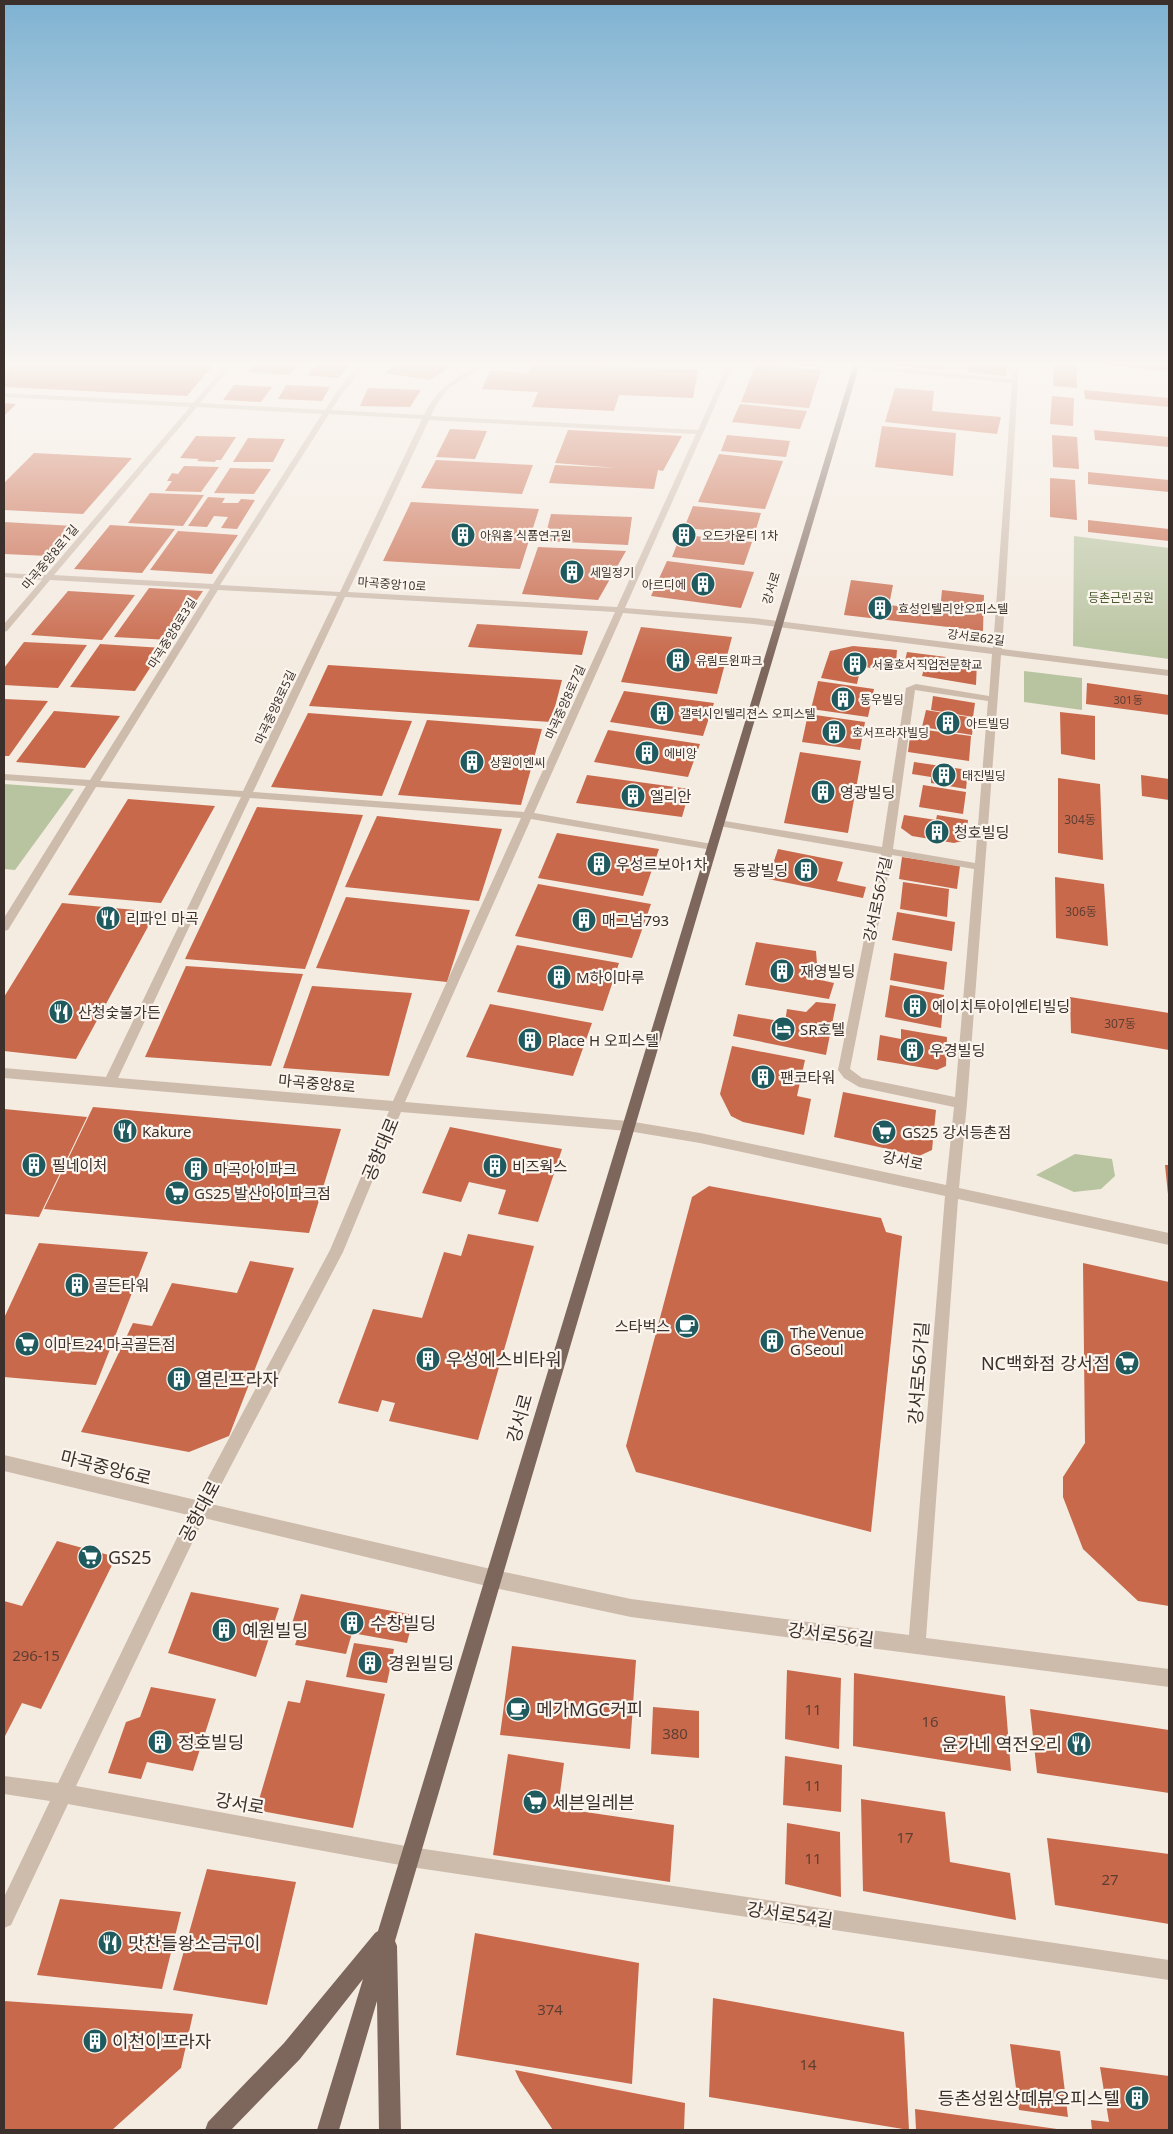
<svg xmlns="http://www.w3.org/2000/svg" width="1173" height="2134" font-family="'Noto Sans','Noto Sans KR',sans-serif">
  <style>
    .green { fill: #b8c4a0 }
    .building { fill: #c8694b }
    .lines { fill: none; stroke-linecap: round; stroke-linejoin: round }
    .minor { fill: #cdbbac; fill-rule: evenodd }
    .major { fill: #7d675c; fill-rule: evenodd }
    .labels { text-anchor: middle; dominant-baseline: central; stroke-width: 4.5; stroke-linejoin: round; paint-order: stroke }
    .far-number-label { font-size: 11px; fill: #5e3e33 }
    .far-poi-label { font-size: 12px; fill: #3b302b; stroke: #fbf5ee; text-anchor: start }
    .far-street-label { font-size: 12px; fill: #3b302b; stroke: #fbf5ee }
    .far-park-label { font-size: 12px; fill: #4a5a2e; stroke: #fbf5ee }
    .number-label { font-size: 12px; fill: #5e3e33 }
    .poi-label { font-size: 15px; fill: #3b302b; stroke: #fbf5ee; text-anchor: start }
    .street-label { font-size: 15px; fill: #3b302b; stroke: #fbf5ee }
    .near-number-label { font-size: 15px; fill: #5e3e33 }
    .near-street-label { font-size: 18px; fill: #3b302b; stroke: #fbf5ee }
    .near-poi-label { font-size: 18px; fill: #3b302b; stroke: #fbf5ee; text-anchor: start }
  </style>
  <rect width="100%" height="100%" fill="#f4ebe1"/>
  <path class="green" d="M1074,536l95,12v111l-96,-13z
    M1024,671l58,7v32l-58,-8z
    M4,784l70,5 -59,81 -11,-1z
    M1075,1154l37,5 3,17 -14,13 -27,3 -38,-17z"/>
  <path class="building" d="M4,363h211l-28,33 -183,-9z
    M256,363h44l-11,12 -42,-3z
    M318,363h34l-14,15 -31,-3z
    M398,363h45l9,2 -22,15 -45,-7z
    M533,363h7l158,7 -5,28 -74,-3 -5,16 -82,-4 6,-15 -56,-3 8,-18 39,2z
    M783,363h39l-1,5z
    M891,363h55l-1,6 -4,1 -44,-4z
    M980,363h7v3h4v-3h16l-1,13 -38,-4v-8l11,1z
    M1054,363l22,1 1,24 -24,-2z
    M1093,363h76v8l-76,-7z
    M756,364l65,6 -12,38 -68,-6z
    M234,385l38,2 -11,15 -38,-2z
    M286,385l44,2 -8,14 -44,-2z
    M368,388l53,2 -11,17 -50,-1z
    M895,388l39,3 -2,20 69,6 -4,17 -112,-12z
    M1084,390l85,8v9l-84,-8z
    M1052,396l22,2 -1,28 -23,-2z
    M4,403l12,1 -12,12z
    M740,404l67,7 -7,18 -68,-7z
    M882,426l74,7 -3,43 -78,-9z
    M450,429l37,2 -12,28 -39,-2z
    M568,430l114,6 -19,35 -5,-1 -4,19 -105,-6 6,-18 62,3 -62,-5z
    M1094,430l75,7v10l-74,-7z
    M727,435l63,6 -4,16 -65,-6z
    M1052,435l25,2 2,32 -26,-2z
    M196,436l40,1 -15,23h-5l-1,2 -18,-1 2,-2 -19,-1z
    M248,438l37,1 -12,23h-40z
    M34,453l98,5 -49,56 -79,-4v-27z
    M719,454l64,7 -18,48 -67,-7z
    M436,460l97,5 -11,29 -101,-6z
    M184,466l35,1 -18,25 -36,-1 7,-10h-5l5,-8 6,1z
    M230,468l41,1 -17,25 -40,-1z
    M1088,472l81,8v12l-81,-8z
    M1050,478l25,2 2,40 -27,-3z
    M150,493l54,2 -21,31 -55,-3z
    M208,497l17,1 -3,5h16l3,-4 14,1 -18,29 -16,-1 7,-11 -14,-1 -7,11 -19,-1z
    M411,502l128,7 -19,60 -137,-8z
    M693,506l68,7 -7,23 -41,-5 -3,7 42,4 -8,23 -72,-8 9,-23 22,3 3,-7 -22,-2z
    M551,514l81,3 -4,28 -84,-4z
    M1088,520l81,9v12l-81,-9z
    M4,522l70,4 -26,30 -44,-2z
    M110,525l65,4 -33,44 -68,-4z
    M178,531l60,4 -26,39 -62,-4z
    M538,547l88,4 -28,49 -76,-6z
    M667,561l87,11 -13,36 -90,-12z
    M851,580l42,5 -4,20 51,6 2,-21 42,5 -1,36 -139,-16z
    M149,588l54,3 -33,49 -56,-3z
    M68,591l67,4 -33,45 -71,-5z
    M477,624l111,7 -6,24 -114,-8z
    M641,627l91,10 -15,57 -96,-12z
    M24,642l63,3 -29,43 -54,-3v-17z
    M100,644l63,4 -28,43 -65,-4z
    M853,646l44,4 -1,12 -11,-2 -1,11 -23,-5 -4,18 -36,-6 9,-27z
    M907,652l70,9 -1,24 -54,-9 3,-11 -20,-4z
    M328,665l234,15 -11,42 -242,-16z
    M818,681l56,8 -6,28 -57,-8z
    M1087,683l82,12v20l-83,-11z
    M624,691l90,12 -11,33 -93,-14z
    M933,696l42,7 -2,14 -42,-7z
    M4,699l44,2 -39,55h-5z
    M926,710l48,8 -2,17 -50,-8z
    M54,711l66,5 -35,52 -69,-6z
    M1060,712l35,4v44l-34,-6z
    M308,713l104,8 -30,75 -111,-9z
    M808,714l57,8 -5,28 -58,-8z
    M427,720l115,9 -21,76 -123,-10z
    M911,728l60,8 -2,25 -61,-9z
    M608,730l92,14 -12,33 -94,-15z
    M800,752l61,9 -13,72 -64,-10z
    M914,762l54,8 -2,19 -35,-6v-6l-19,-3z
    M587,775l103,14 -8,28 -106,-14z
    M1141,775l28,4v21l-27,-4z
    M1058,778l42,6 3,76 -45,-7z
    M923,785l43,7 -3,22 -44,-7z
    M128,799l87,7 -54,97 -93,-8z
    M257,807l106,8 -58,154 -120,-10z
    M904,815l32,5 1,-5 31,5 -2,20 -12,3 -42,-7 -11,-8z
    M377,816l125,13 -23,72 -134,-14z
    M557,833l102,16 -16,47 -105,-18z
    M778,849l65,13 -6,19 29,6 -3,11 -95,-19z
    M902,857l58,9 -3,23 -58,-10z
    M1055,877l49,7 4,62 -52,-8z
    M903,882l46,7 -2,28 -47,-8z
    M538,884l113,20 -19,54 -117,-22z
    M346,897l124,13 -23,72 -131,-14z
    M62,903l94,9 -80,147 -72,-8v-54z
    M897,912l58,10 -3,29 -60,-11z
    M756,942l60,9 1,13 -5,14 22,5 -5,16 -84,-14z
    M517,945l102,18 -16,48 -106,-19z
    M894,953l53,9 -3,28 -54,-10z
    M186,966l117,8 -32,92 -126,-9z
    M890,985l54,10 -3,33 -56,-11z
    M312,986l100,7 -23,83 -106,-8z
    M1070,997l99,16v37l-98,-17z
    M816,1002l20,2 -10,51 -93,-19 5,-22 47,8 2,-13 19,3z
    M490,1004l102,19 -19,53 -107,-19z
    M901,1029l46,8 -1,29 -9,4 -60,-10 3,-25 21,4z
    M732,1046l73,14 -8,36 14,3 -7,36 -61,-13 -12,-6 -11,-22z
    M843,1092l93,18 -4,40 -13,6 -85,-19z
    M93,1107l248,22 -32,104 -265,-24z
    M4,1109l83,8 -48,100 -35,-3z
    M450,1127l112,22 -24,73 -40,-8 8,-24 -37,-8 -8,20 -39,-9z
    M1165,1165h4v29h-1z
    M709,1186l172,32 5,14 16,4 -31,296 -235,-60 -10,-26 66,-249z
    M468,1234l66,12 -56,194 -89,-19 6,-18 -13,-3 -4,12 -40,-9 35,-94 49,9 22,-66 17,4z
    M39,1243l109,9 -52,133 -92,-8v-59z
    M250,1261l44,7 -65,168 -40,16 -108,-20 52,-109 19,3 20,-43 65,10z
    M1083,1263l86,19v324l-31,-5 -55,-52 -20,-52v-20l22,-34z
    M57,1541l59,16 -75,152 -19,-6 -18,35v-137l18,5z
    M191,1592l88,16 -23,69 -88,-24z
    M301,1594l113,21 -7,28 -55,-10 -6,21 -51,-9 4,-12 -9,-3z
    M354,1643l40,6 -7,34 -41,-6z
    M512,1646l124,14 -6,89 -130,-14z
    M787,1670l54,8 -2,71 -54,-10z
    M854,1673l151,23 6,75 -158,-25z
    M306,1680l79,14 -32,134 -97,-18 32,-109 12,2z
    M151,1687l65,12 -23,72 -46,-9 -6,17 -33,-6 18,-51 14,-5z
    M653,1707l46,4v47l-48,-4z
    M1030,1709l139,21v63l-132,-20z
    M508,1754l56,9 -6,45 116,17 -4,57 -177,-27z
    M785,1756l57,9 -1,47 -58,-7z
    M861,1799l84,13 5,50 60,11 6,47 -153,-29z
    M787,1823l53,9 1,65 -56,-13z
    M1047,1838l122,16v70l-114,-19z
    M207,1869l89,13 -29,123 -94,-15z
    M60,1899l121,13 -19,77 -125,-14z
    M475,1933l164,30 -7,121 -176,-29z
    M713,1998l191,34 5,98 -200,-33z
    M4,2001l189,13 -12,54 -69,62h-108z
    M1010,2044l50,7 8,66 -49,-7z
    M1100,2067l69,9v54h-77l-1,-10 18,2z
    M515,2070l170,33 -1,27h-131l-33,-49z
    M915,2109l142,20 -1,1h-140z"/>
  <g class="lines">
    <path class="minor" d="M228,363h6l-34,40 125,7c12,-18 27,-47 52,-47l-17,9 -18,22 -11,16 93,5c14,-29 32,-36 58,-52h7l-40,25 -13,17 -5,11 267,14 30,-67h6l-109,245 129,10 239,30 19,-265 -156,-15 -3,-2 3,-2 156,15 1,-16h6l-17,286 167,21v6l-168,-21 -34,448 -8,85 210,45v12l-211,-46 -32,439 243,31v18l-538,-70 -136,-29 -291,-70 -128,268 335,61 758,113v20l-758,-113 -343,-63 -57,121 -7,3v-31l46,-96 -46,-7v-18l54,7 130,-268 -184,-44v-16l192,45 134,-250 59,-139 -385,-33v-10l102,9 135,-280 -145,-10 -88,143 -4,1v-13l82,-132 -82,-6v-6l86,6 120,-191 -160,-9 -43,51 -3,1v-8l38,-44 -38,-3v-4l42,2 144,-168 -186,-10v-4l189,10zM197,407l125,7 -109,170 -159,-9zM329,414l93,5 -82,173 -120,-7zM429,420l267,14 -79,173 -269,-15zM218,590l119,6 -94,195 -143,-10zM345,597l270,15 -91,200 -271,-20zM623,613l131,11 238,30 -3,42 -73,-12 -10,4 -24,159 -163,-27 -5,3 5,3 162,28 -43,216 6,8 15,9 95,20 -8,78 -246,-52 -72,-12 -223,-19 126,-283 181,31 5,-3 -5,-3 -178,-31zM915,690l73,11 -13,162 -82,-14zM250,798l271,20 -128,283 -275,-23zM892,855l82,14 -19,228 -93,-19 -12,-9zM401,1112l227,19 72,12 245,53 -36,439 -278,-36 -136,-29 -284,-66 132,-252z"/>
    <path class="major" d="M854,363h6l-465,1578 2,5 4,184h-22l-2,-129 -38,129h-22l46,-151 -63,80 -69,71h-26l3,-8 76,-79 91,-110 3,-2z"/>
  </g>
  <linearGradient id="sky" x2="0" y2="1"><stop stop-color="#7eb2d2"/><stop offset="0.55" stop-color="#faf6f2"/><stop offset="1" stop-color="#faf6f2" stop-opacity="0"/></linearGradient>
  <rect width="1173" height="662" fill="url(#sky)"/>
  <defs>
    <symbol id="building-disc" viewBox="-11 -11 22 22"><circle r="9.5" fill="#1f5a5e" stroke="#fbf5ee"/><path d="M-4-6H4V6H1V3H-1V6H-4ZM-2.5-4.3h1.7v1.8h-1.7ZM.8-4.3h1.7v1.8H.8ZM-2.5-1h1.7V.8h-1.7ZM.8-1h1.7V.8H.8Z" fill="#fff"/></symbol>
    <symbol id="restaurant-disc" viewBox="-11 -11 22 22"><circle r="9.5" fill="#1f5a5e" stroke="#fbf5ee"/><path d="M-5-6h1v4h1v-4h1v4h1v-4h1v5L-1.5 .5V6h-2V.5L-5-1ZM5-6V6H3V1.5H1.5Q1.5-4 5-6Z" fill="#fff"/></symbol>
    <symbol id="hotel-disc" viewBox="-11 -11 22 22"><circle r="9.5" fill="#1f5a5e" stroke="#fbf5ee"/><path d="M-6-4.5h1.5V1H6V5H4.5V3h-9V5H-6ZM-4 0a1.8 1.8 0 1 1 3.6 0ZM.5 0V-2.5h3Q6-2.5 6 0Z" fill="#fff"/></symbol>
    <symbol id="supermarket-disc" viewBox="-11 -11 22 22"><circle r="9.5" fill="#1f5a5e" stroke="#fbf5ee"/><path d="M-6-5.5h2.5l.6 2H6L4.5 2H-2.5L-4.4-4H-6ZM-1.5 3.2a1.3 1.3 0 1 0 .1 0ZM3 3.2a1.3 1.3 0 1 0 .1 0Z" fill="#fff"/></symbol>
    <symbol id="cafe-disc" viewBox="-11 -11 22 22"><circle r="9.5" fill="#1f5a5e" stroke="#fbf5ee"/><path d="M-5.5-4.5H6V0H3Q3 3.5 0 3.5H-2.5Q-5.5 3.5-5.5 0ZM3-3.2v2h1.7v-2ZM-6 4.5H4V6H-6Z" fill="#fff"/></symbol>
  </defs>
  <g fill-rule="evenodd">
    <use href="#building-disc" x="449" y="521" width="28" height="28"/>
    <use href="#building-disc" x="670" y="521" width="28" height="28"/>
    <use href="#building-disc" x="558" y="558" width="28" height="28"/>
    <use href="#building-disc" x="689" y="570" width="28" height="28"/>
    <use href="#building-disc" x="866" y="594" width="28" height="28"/>
    <use href="#building-disc" x="664" y="646" width="28" height="28"/>
    <use href="#building-disc" x="841" y="650" width="28" height="28"/>
    <use href="#building-disc" x="829" y="685" width="28" height="28"/>
    <use href="#building-disc" x="648" y="699" width="28" height="28"/>
    <use href="#building-disc" x="934" y="709" width="28" height="28"/>
    <use href="#building-disc" x="820" y="718" width="28" height="28"/>
    <use href="#building-disc" x="633" y="739" width="28" height="28"/>
    <use href="#building-disc" x="458" y="748" width="28" height="28"/>
    <use href="#building-disc" x="930" y="761" width="28" height="28"/>
    <use href="#building-disc" x="809" y="778" width="28" height="28"/>
    <use href="#building-disc" x="619" y="782" width="28" height="28"/>
    <use href="#building-disc" x="923" y="818" width="28" height="28"/>
    <use href="#building-disc" x="585" y="850" width="28" height="28"/>
    <use href="#building-disc" x="792" y="856" width="28" height="28"/>
    <use href="#restaurant-disc" x="94" y="904" width="28" height="28"/>
    <use href="#building-disc" x="570" y="906" width="28" height="28"/>
    <use href="#building-disc" x="768" y="957" width="28" height="28"/>
    <use href="#building-disc" x="545" y="963" width="28" height="28"/>
    <use href="#building-disc" x="901" y="992" width="28" height="28"/>
    <use href="#restaurant-disc" x="47" y="998" width="28" height="28"/>
    <use href="#hotel-disc" x="769" y="1015" width="28" height="28"/>
    <use href="#building-disc" x="516" y="1026" width="28" height="28"/>
    <use href="#building-disc" x="898" y="1036" width="28" height="28"/>
    <use href="#building-disc" x="749" y="1063" width="28" height="28"/>
    <use href="#restaurant-disc" x="111" y="1117" width="28" height="28"/>
    <use href="#supermarket-disc" x="870" y="1118" width="28" height="28"/>
    <use href="#building-disc" x="20" y="1151" width="28" height="28"/>
    <use href="#building-disc" x="481" y="1152" width="28" height="28"/>
    <use href="#building-disc" x="182" y="1155" width="28" height="28"/>
    <use href="#supermarket-disc" x="163" y="1179" width="28" height="28"/>
    <use href="#building-disc" x="63" y="1271" width="28" height="28"/>
    <use href="#cafe-disc" x="673" y="1312" width="28" height="28"/>
    <use href="#building-disc" x="758" y="1327" width="28" height="28"/>
    <use href="#supermarket-disc" x="13" y="1330" width="28" height="28"/>
    <use href="#building-disc" x="414" y="1345" width="28" height="28"/>
    <use href="#supermarket-disc" x="1113" y="1349" width="28" height="28"/>
    <use href="#building-disc" x="165" y="1365" width="28" height="28"/>
    <use href="#supermarket-disc" x="76" y="1543" width="28" height="28"/>
    <use href="#building-disc" x="338" y="1609" width="28" height="28"/>
    <use href="#building-disc" x="210" y="1616" width="28" height="28"/>
    <use href="#building-disc" x="356" y="1649" width="28" height="28"/>
    <use href="#cafe-disc" x="504" y="1695" width="28" height="28"/>
    <use href="#building-disc" x="146" y="1728" width="28" height="28"/>
    <use href="#restaurant-disc" x="1065" y="1730" width="28" height="28"/>
    <use href="#supermarket-disc" x="521" y="1788" width="28" height="28"/>
    <use href="#restaurant-disc" x="96" y="1929" width="28" height="28"/>
    <use href="#building-disc" x="81" y="2027" width="28" height="28"/>
    <use href="#building-disc" x="1123" y="2084" width="28" height="28"/>
  </g>
  <g class="labels">
    <g class="far-number-label">
      <text x="1128" y="699">301동</text>
    </g>
    <g class="far-poi-label">
      <text x="480" y="535">아워홈 식품연구원</text>
      <text x="702" y="535">오드카운티 1차</text>
      <text x="590" y="572">세일정기</text>
      <text x="686" y="584" text-anchor="end">아르디에</text>
      <text x="898" y="608">효성인텔리안오피스텔</text>
      <text x="696" y="660">유림트윈파크</text>
      <text x="872" y="664">서울호서직업전문학교</text>
      <text x="860" y="699">동우빌딩</text>
      <text x="680" y="713">갤럭시인텔리젼스 오피스텔</text>
      <text x="966" y="723">아트빌딩</text>
      <text x="852" y="732">호서프라자빌딩</text>
      <text x="664" y="753">에비앙</text>
      <text x="490" y="762">상원이엔씨</text>
      <text x="962" y="775">태진빌딩</text>
    </g>
    <g class="far-street-label">
      <text transform="translate(50 557) rotate(-50)">마곡중앙8로1길</text>
      <text transform="translate(392 584) rotate(4)">마곡중앙10로</text>
      <text transform="translate(771 588) rotate(-73)">강서로</text>
      <text transform="translate(172 633) rotate(-58)">마곡중앙8로3길</text>
      <text transform="translate(976 637) rotate(7)">강서로62길</text>
      <text transform="translate(565 702) rotate(-66)">마곡중앙8로7길</text>
      <text transform="translate(275 707) rotate(-65)">마곡중앙8로5길</text>
    </g>
    <g class="far-park-label">
      <text x="1121" y="597">등촌근린공원</text>
    </g>
    <g class="number-label">
      <text x="1080" y="819">304동</text>
      <text x="1081" y="911">306동</text>
      <text x="1120" y="1023">307동</text>
    </g>
    <g class="poi-label">
      <text x="840" y="792">영광빌딩</text>
      <text x="650" y="796">엘리안</text>
      <text x="954" y="832">청호빌딩</text>
      <text x="616" y="864">우성르보아1차</text>
      <text x="788" y="870" text-anchor="end">동광빌딩</text>
      <text x="126" y="918">리파인 마곡</text>
      <text x="602" y="920">매그넘793</text>
      <text x="800" y="971">재영빌딩</text>
      <text x="576" y="977">M하이마루</text>
      <text x="932" y="1006">에이치투아이엔티빌딩</text>
      <text x="78" y="1012">산청숯불가든</text>
      <text x="800" y="1029">SR호텔</text>
      <text x="548" y="1040">Place H 오피스텔</text>
      <text x="930" y="1050">우경빌딩</text>
      <text x="780" y="1077">팬코타워</text>
      <text x="142" y="1131">Kakure</text>
      <text x="902" y="1132">GS25 강서등촌점</text>
      <text x="52" y="1165">필네이처</text>
      <text x="512" y="1166">비즈웍스</text>
      <text x="214" y="1169">마곡아이파크</text>
      <text x="194" y="1193">GS25 발산아이파크점</text>
      <text x="94" y="1285">골든타워</text>
      <text x="670" y="1326" text-anchor="end">스타벅스</text>
      <text x="790" y="1332">The Venue<tspan x="790" dy="17">G Seoul</tspan></text>
      <text x="44" y="1344">이마트24 마곡골든점</text>
    </g>
    <g class="street-label">
      <text transform="translate(877 899) rotate(-78)">강서로56가길</text>
      <text transform="translate(317 1083) rotate(5)">마곡중앙8로</text>
      <text transform="translate(903 1160) rotate(12)">강서로</text>
    </g>
    <g class="near-number-label">
      <text x="36" y="1655">296-15</text>
      <text x="813" y="1709">11</text>
      <text x="930" y="1721">16</text>
      <text x="675" y="1733">380</text>
      <text x="813" y="1785">11</text>
      <text x="905" y="1837">17</text>
      <text x="813" y="1858">11</text>
      <text x="1110" y="1879">27</text>
      <text x="550" y="2009">374</text>
      <text x="808" y="2064">14</text>
    </g>
    <g class="near-street-label">
      <text transform="translate(380 1149) rotate(-67)">공항대로</text>
      <text transform="translate(918 1373) rotate(-86)">강서로56가길</text>
      <text transform="translate(519 1418) rotate(-74)">강서로</text>
      <text transform="translate(106 1467) rotate(14)">마곡중앙6로</text>
      <text transform="translate(199 1511) rotate(-62)">공항대로</text>
      <text transform="translate(831 1634) rotate(7)">강서로56길</text>
      <text transform="translate(240 1803) rotate(10)">강서로</text>
      <text transform="translate(790 1914) rotate(8)">강서로54길</text>
    </g>
    <g class="near-poi-label">
      <text x="446" y="1359">우성에스비타워</text>
      <text x="1110" y="1363" text-anchor="end">NC백화점 강서점</text>
      <text x="196" y="1379">열린프라자</text>
      <text x="108" y="1557">GS25</text>
      <text x="370" y="1623">수창빌딩</text>
      <text x="242" y="1630">예원빌딩</text>
      <text x="388" y="1663">경원빌딩</text>
      <text x="536" y="1709">메가MGC커피</text>
      <text x="178" y="1742">정호빌딩</text>
      <text x="1062" y="1744" text-anchor="end">윤가네 역전오리</text>
      <text x="552" y="1802">세븐일레븐</text>
      <text x="128" y="1943">맛찬들왕소금구이</text>
      <text x="112" y="2041">이천이프라자</text>
      <text x="1120" y="2098" text-anchor="end">등촌성원상떼뷰오피스텔</text>
    </g>
  </g>
  <rect width="1173" height="2134" fill="none" stroke="#3b302b" stroke-width="10"/>
</svg>
